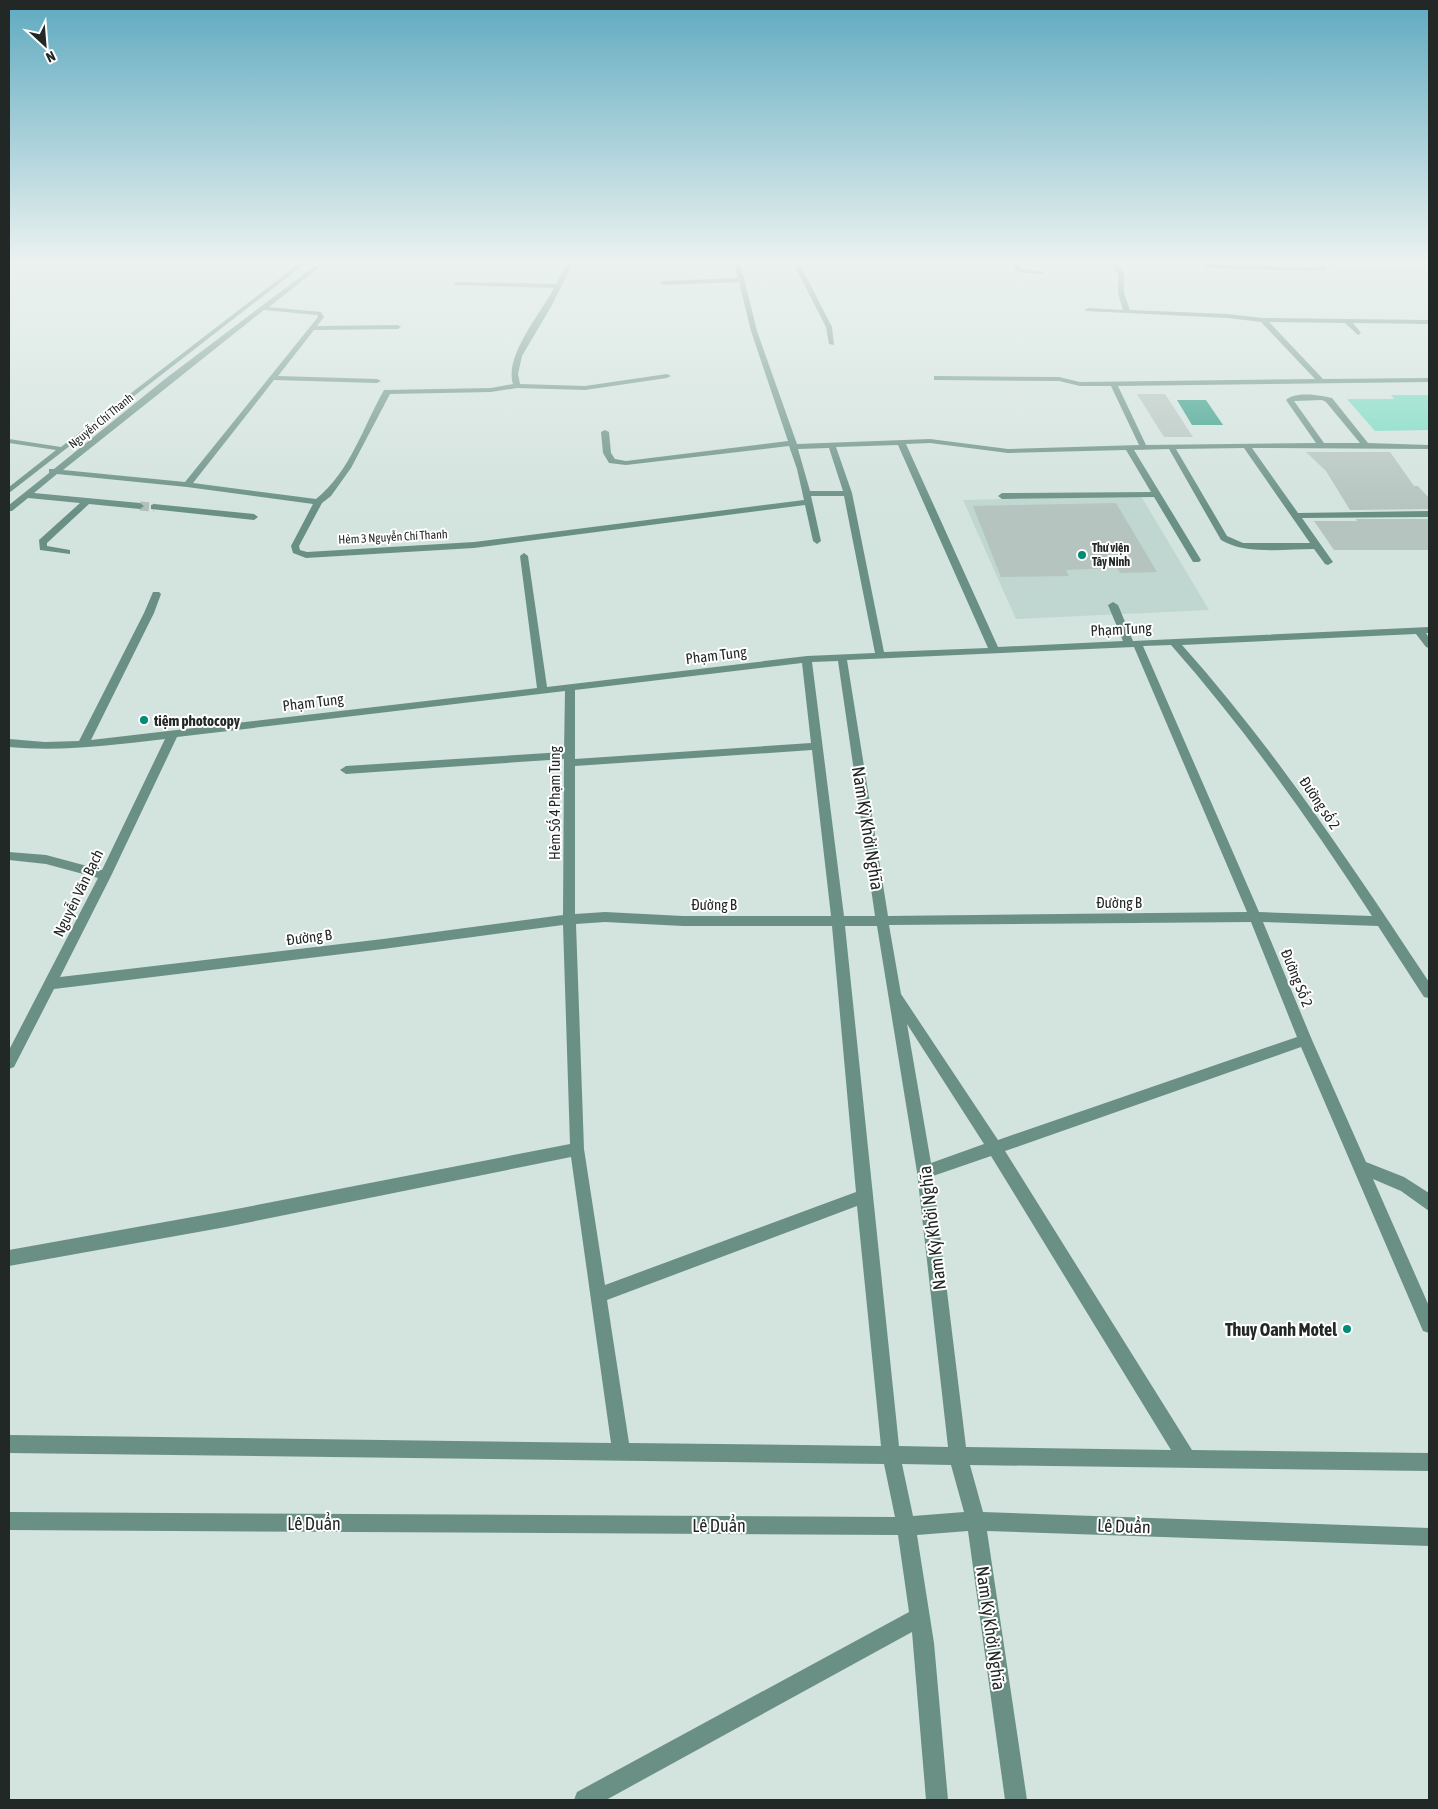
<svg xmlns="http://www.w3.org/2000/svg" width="1438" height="1809" font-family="'Asap Condensed',sans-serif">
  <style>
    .built { fill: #bfd7d0 }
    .green { fill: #76dac0 }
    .water { fill: #319b83 }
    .building { fill: #b5c4bf }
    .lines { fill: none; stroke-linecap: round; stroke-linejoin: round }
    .minor-tunnel { stroke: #b0beb8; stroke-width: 9; stroke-dasharray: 9 4.5; stroke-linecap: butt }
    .minor { fill: #6a9085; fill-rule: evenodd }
    .poi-dot { fill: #008b73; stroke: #fff; stroke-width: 2 }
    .labels { text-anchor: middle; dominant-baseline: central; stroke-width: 4; stroke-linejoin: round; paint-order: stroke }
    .far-street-label { font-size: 12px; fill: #222826; stroke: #fff }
    .far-poi-label { font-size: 12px; font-weight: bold; fill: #222826; stroke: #fff; text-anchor: start }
    .street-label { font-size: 15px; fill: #222826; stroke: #fff }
    .poi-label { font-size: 15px; font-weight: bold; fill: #222826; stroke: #fff; text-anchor: start }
    .near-street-label { font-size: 18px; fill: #222826; stroke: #fff }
    .near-poi-label { font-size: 18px; font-weight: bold; fill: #222826; stroke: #fff; text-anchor: end }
  </style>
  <rect width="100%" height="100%" fill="#d3e3dd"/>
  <path class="built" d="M1323,259h105l1,17h-92z
    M1141,496l68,114 -193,9 -53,-119z"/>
  <path class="green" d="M1391,395h38v35l-54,1 -28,-32h47z"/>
  <path class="water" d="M1177,400h29l17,25h-31z"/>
  <path class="building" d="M1137,394h28l28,43h-29z
    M1306,452h84l24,34h4l11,12v11l-79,1 -24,-39z
    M1116,503l41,69 -37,1 -3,-5 -51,2 3,6 -68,1 -28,-71z
    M1356,519h73v31h-95l-20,-29h43z"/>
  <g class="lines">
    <path class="minor-tunnel" d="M140,506l14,1"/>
    <path class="minor" d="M17,259h6l-14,10v-5z
      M305,259h6l-302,234v-6l47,-37 -47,-7v-4l52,8z
      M324,259h6l-61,48 52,5 3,5 -7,9 81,-1 3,2 -3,2 -84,1 -36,46 99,3 4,2 -4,2 -103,-3 -81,103 123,16c34,-27 47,-72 68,-109l107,-2 22,-4c-9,-28 28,-71 41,-96l-100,-3 2,-3 100,2 13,-25h6l-23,46 -30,51 -4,18 2,10 65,2 82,-12 4,2 -4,2 -82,12 -68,-2 -26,4 -101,2 -39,74 -20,28 -9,7 -23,43 1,4 7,2 167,-10 330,-42 -7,-31 -8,-23 -163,19 -17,-2 -6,-10 -2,-21 4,-2 4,2 2,21 4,6 11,2 162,-20 -37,-110 -12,-49 -76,3 -3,-2 3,-2 75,-3 -5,-19h6l18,72 40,113 133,-5 78,10 131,-4 -28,-59h-31l-21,-5 -125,-1v-4h3l122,1 21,5 235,-3 -54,-57 -33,-4 -142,-7 -1,-1 3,-2 35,2 -5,-17v-19l-10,-15h6l10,15v19l6,17 98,4 35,4 166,2v4l-76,-1 8,10 -3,2 -13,-12 -76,-1 54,57 106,-1v4l-311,4 28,59 170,-2 -30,-43c9,-9 34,-5 46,-2l36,45 61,2v4l-177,-1 46,65 131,-2v6l-127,1 31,44 -5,3 -3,-1 -11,-15c-28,0 -69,6 -93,-9l-52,-91 -35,1 67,110 -2,2h-6l-39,-65 -152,2 -4,-3 4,-3 149,-1 -25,-42 -118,3 -78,-10 -24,1 92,203 125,-6 -15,-36 5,-3 5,3 15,36 296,-14v6h-3l3,5v10l-3,-1 -10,-13 -234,11c93,104 170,221 247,337v16l-5,-1 -46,-71 -115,-4 49,118 54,122 38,15 25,16v18l-28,-20 -28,-12 56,127v27l-6,-2 -122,-284 -296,104 187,299 237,3v18l-459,-6 13,47 446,16v18l-442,-15 40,269h-22l-37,-269 -51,4 17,108 14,157h-22l-14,-168 -306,168h-32l3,-8 332,-180 -11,-77 -889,-5v-18l886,5 -11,-53 -875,-11v-18l602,8 -40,-286 -345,70 -217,39v-16l217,-39 344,-67 -7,-219 -180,24 -329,40 -40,78 -5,2v-19l89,-172 -52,-14 -37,-4v-8l37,3 56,15 63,-131c-52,6 -103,13 -156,8v-8l36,3 34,-1 65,-128 9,-21h6l2,2 -7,19 -63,127 446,-52 -17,-132 4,-3 4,3 19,131 260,-31 68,-3 -31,-157h-33l10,45 -4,3 -4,-3 -8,-36 -331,43 -168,10 -13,-5 -2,-7 22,-42 -126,-17 -130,-13 -23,19 106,10 4,3 -4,3 -51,-5 -42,39v3l23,4v4l-30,-4 -1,-10 41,-37 -52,-5 -16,13h-3v-6l40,-32v-4h5l111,-90zM264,310l53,5 1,2 -133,165 -122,-12zM1322,400l4,2 34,41h-36l-30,-42zM898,445l90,203 -104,4 -32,-159 -16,-46zM829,448l14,43h-33l-12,-42zM1244,448l66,95h-67l-16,-7 -51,-87zM1171,645c75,85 139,176 201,271l-113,-4 -116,-266zM1134,647l113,265 -359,4 -41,-256zM838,661l37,255h-31l-32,-254zM802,663l9,80 -236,16v-69zM565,691l-1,61 -218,14 -6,4 6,4 218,-15 -1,156 -180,24 -323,38 51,-101 66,-139zM812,750l19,166h-148l-78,-4 -30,2v-148zM605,922l78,4h149l24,266 -251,93 -21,-136 -8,-225zM1251,922l46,115 -299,103 -97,-146 -12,-69zM845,926h32l40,246 31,275 -49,-1zM907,1024l77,120 -53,19zM991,1156l180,294 -205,-3 -33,-271zM857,1206l24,240 -252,-3 -22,-143zM902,1464l49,1 13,47 -51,4z
      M672,259h6l1,8h-4z
      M791,259h6l35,68 2,18 -5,-1 -3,-17z
      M1010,259h6l5,10 23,3 -3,2 -24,-2z
      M1313,259h6l7,9 -2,3 -118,-3 -3,-2 3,-2 114,4z
      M154,504l100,10 4,3 -4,3 -103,-11v-4z"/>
  </g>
  <linearGradient id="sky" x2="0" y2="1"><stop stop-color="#5faac0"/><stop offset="0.51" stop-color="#ebf2f0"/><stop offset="1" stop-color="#ebf2f0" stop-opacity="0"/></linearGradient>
  <rect width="1438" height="512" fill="url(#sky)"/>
  <g class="poi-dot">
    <circle cx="1082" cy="555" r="5"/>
    <circle cx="144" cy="720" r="5"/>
    <circle cx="1347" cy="1329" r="5"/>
  </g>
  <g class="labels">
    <g class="far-street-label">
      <text transform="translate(101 421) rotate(-39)">Nguyễn Chí Thanh</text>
      <text transform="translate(393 537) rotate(-3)">Hẻm 3 Nguyễn Chí Thanh</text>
    </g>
    <g class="far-poi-label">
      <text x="1092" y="548">Thư viện<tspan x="1092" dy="14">Tây Ninh</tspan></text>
    </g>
    <g class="street-label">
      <text transform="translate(1121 629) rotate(-3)">Phạm Tung</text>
      <text transform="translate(716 655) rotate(-7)">Phạm Tung</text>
      <text transform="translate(313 702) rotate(-7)">Phạm Tung</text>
      <text transform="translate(554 803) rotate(-90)">Hẻm Số 4 Phạm Tung</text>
      <text transform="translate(1320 803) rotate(56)">Đường số 2</text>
      <text transform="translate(78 893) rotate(-64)">Nguyễn Văn Bạch</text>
      <text x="1119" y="902">Đường B</text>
      <text x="714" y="904">Đường B</text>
      <text transform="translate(309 937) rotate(-7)">Đường B</text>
      <text transform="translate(1297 978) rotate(68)">Đường Số 2</text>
    </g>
    <g class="poi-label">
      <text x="154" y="720">tiệm photocopy</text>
    </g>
    <g class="near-street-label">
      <text transform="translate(868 828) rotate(81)">Nam Kỳ Khởi Nghĩa</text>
      <text transform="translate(932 1228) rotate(-97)">Nam Kỳ Khởi Nghĩa</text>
      <text x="314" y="1523">Lê Duẩn</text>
      <text x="719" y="1525">Lê Duẩn</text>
      <text transform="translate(1124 1526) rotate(2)">Lê Duẩn</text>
      <text transform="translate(991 1628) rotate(82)">Nam Kỳ Khởi Nghĩa</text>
    </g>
    <g class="near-poi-label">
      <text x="1337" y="1329">Thuy Oanh Motel</text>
    </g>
  </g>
  <rect width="1438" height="1809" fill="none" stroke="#222826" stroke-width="20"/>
  <g transform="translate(45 45) rotate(154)" stroke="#ffffff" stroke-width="4" paint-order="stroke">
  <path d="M0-4L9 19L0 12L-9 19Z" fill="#222826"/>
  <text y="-8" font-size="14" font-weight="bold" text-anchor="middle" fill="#222826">N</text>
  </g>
</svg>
